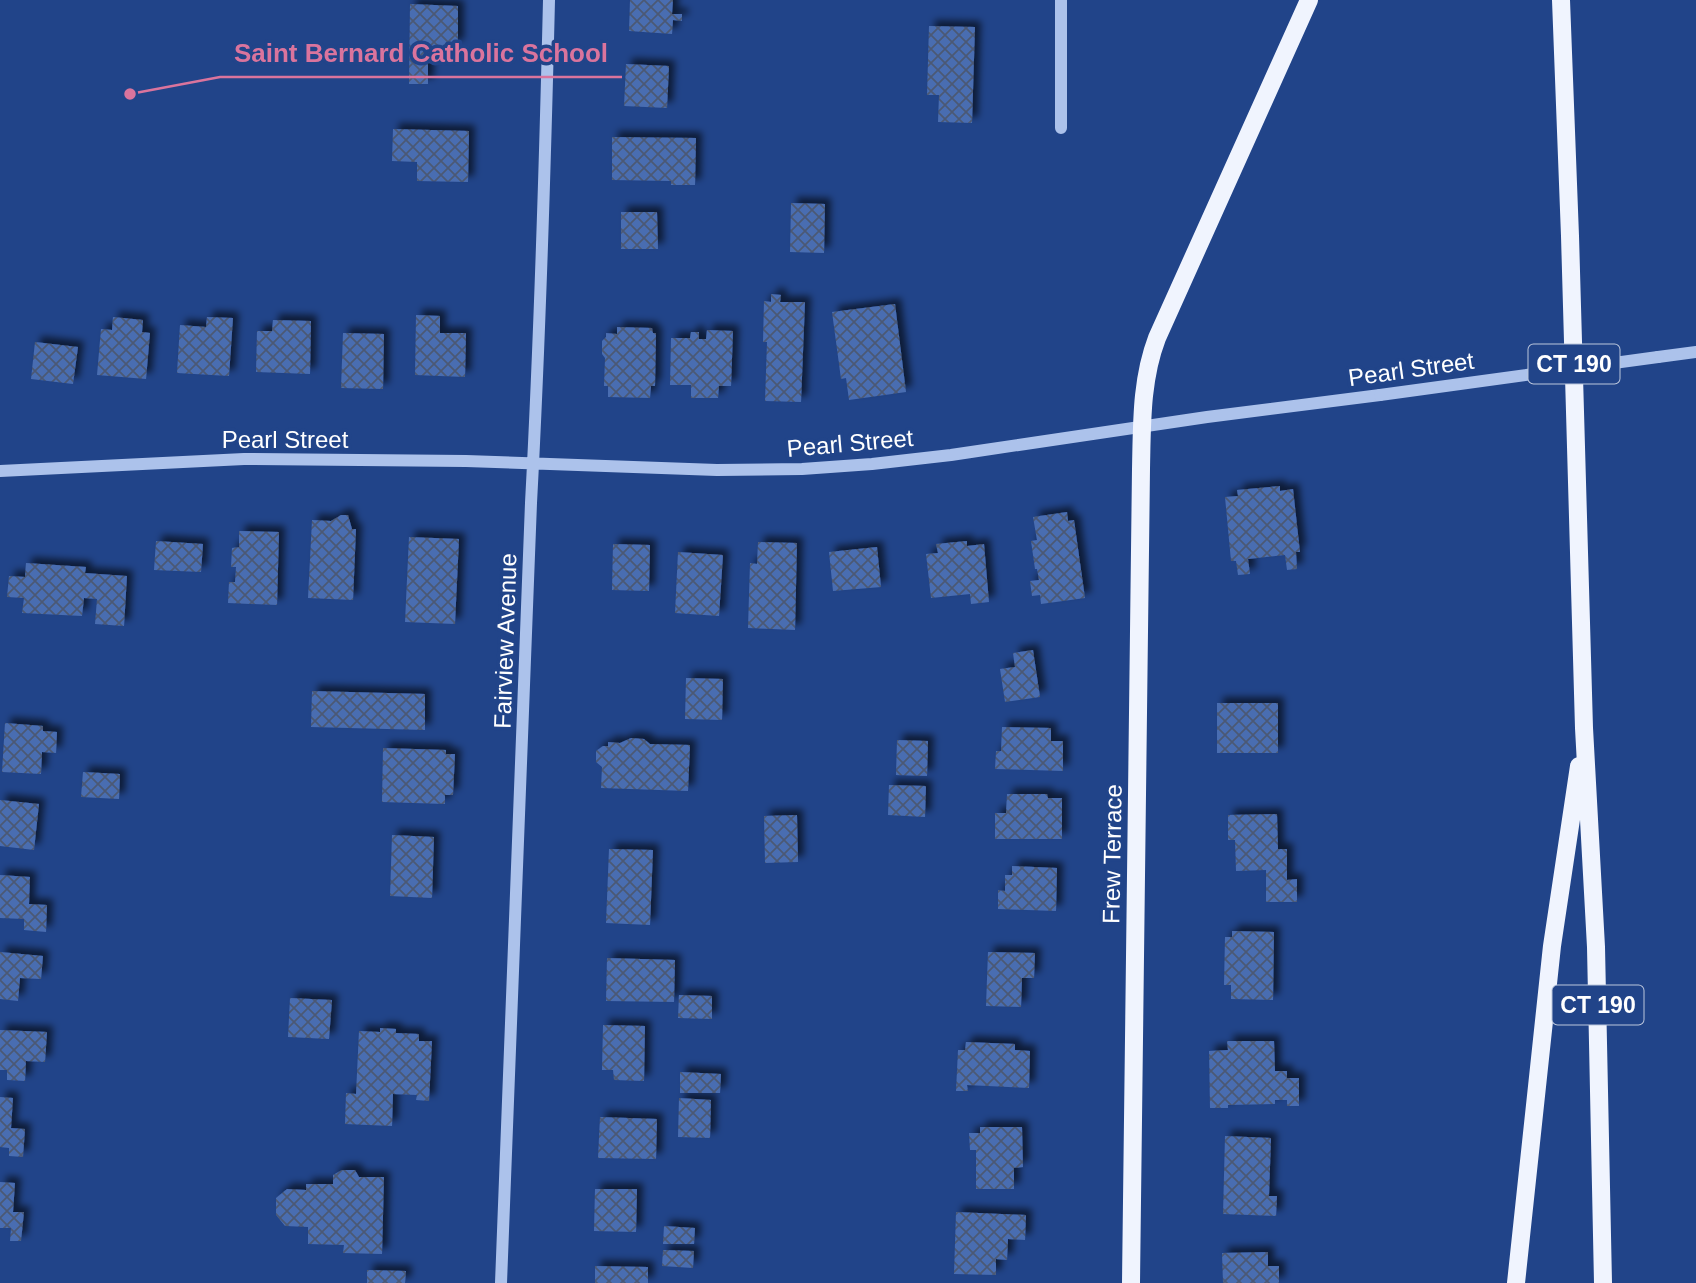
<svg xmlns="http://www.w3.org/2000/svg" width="1696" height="1283" font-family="Helvetica,sans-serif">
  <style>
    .building { fill: url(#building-cross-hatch); filter: url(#shadow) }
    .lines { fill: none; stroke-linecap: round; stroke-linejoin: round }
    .minor { stroke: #acc2eb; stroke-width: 12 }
    .major { stroke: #f0f4fe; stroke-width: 18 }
    .minor-bridge { stroke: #acc2eb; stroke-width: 12 }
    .labels { text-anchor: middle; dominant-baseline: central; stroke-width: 7; stroke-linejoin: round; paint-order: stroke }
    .shield { fill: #214489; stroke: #bcc7dc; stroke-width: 2 }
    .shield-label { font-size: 23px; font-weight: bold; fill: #fff }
    .street-label { font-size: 24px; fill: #fff; stroke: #214489 }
    .leader { fill: none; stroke: #da749d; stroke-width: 2.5 }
    .callout-dot { fill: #da749d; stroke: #214489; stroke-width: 2.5 }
    .callout-label { font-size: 26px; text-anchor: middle; font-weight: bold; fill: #da749d; stroke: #214489; stroke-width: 7; stroke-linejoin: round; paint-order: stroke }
  </style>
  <defs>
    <pattern id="building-cross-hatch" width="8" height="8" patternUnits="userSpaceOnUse" patternTransform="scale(1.75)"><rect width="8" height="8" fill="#496db1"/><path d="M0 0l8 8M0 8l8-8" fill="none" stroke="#4b5974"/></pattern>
    <filter id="shadow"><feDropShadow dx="6" dy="-6" stdDeviation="3.5" flood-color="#0009"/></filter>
  </defs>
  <rect width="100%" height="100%" fill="#214489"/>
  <path class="building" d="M630,0h43l-1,14h10v7l-9,-1 -1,14 -43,-3z
    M410,4l48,2v40l-8,-1 -1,19 -21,-1v21h-19z
    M929,26l46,1 -3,96 -34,-1 1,-27h-12z
    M626,64l43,2 -2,42 -43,-2z
    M393,129l76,2 -1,51 -51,-1v-19l-25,-1z
    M612,137l84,1 -1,47h-24v-4l-59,-1z
    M791,203l34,1 -1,49 -34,-1z
    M621,212h36l1,37h-37z
    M771,294l10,1 -1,7h25l-4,100 -36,-1 2,-59h-4l1,-41 7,1z
    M895,304l11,88 -57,8 -3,-22 -5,1 -9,-67z
    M416,315l24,1v17h26l-1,44 -50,-2z
    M113,317l30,3 -1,12 8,1 -4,46 -49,-4 4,-46 11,1z
    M207,317l26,1 -4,58 -52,-3 3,-48 26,2z
    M273,320l38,1 -1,53 -54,-2 1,-41h15z
    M617,327l35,1 1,5h3l-1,53h-4l-1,12 -42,-1v-11h-4l1,-28 -3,-4v-13l4,-4v-4l11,1z
    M707,330l26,1 -2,55h-12l-1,12h-27v-13h-21l1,-47h19l1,-6h8v7h7z
    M343,333l41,1 -1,55 -42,-1z
    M35,342l43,5 -5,37 -42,-5z
    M1280,486v5l13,-2 7,63h-4l1,17 -10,1 -2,-15 -37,4 2,15 -12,1 -2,-14h-5l-6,-64 13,-1 -1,-6z
    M1067,512l1,9 6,-1 11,78 -44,6 -1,-9 -8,1 -2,-15 9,-1 -2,-11h-2l-4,-28 6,-1 -4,-23z
    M341,515h7l4,14h4l-3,71 -45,-2 4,-78 19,1z
    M239,531l40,1 -2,73 -49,-2 1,-21h6l1,-15h-5l1,-19 7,-1z
    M409,537l50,2 -4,85 -50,-2z
    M156,541l47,3 -2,28 -47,-2z
    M967,541v5l17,-2 5,58 -18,2 -1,-10 -39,4 -5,-44 12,-1 -2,-9z
    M758,542l39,1 -2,87 -47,-2 2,-65 7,1z
    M613,544l37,1 -1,46 -37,-1z
    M877,547l4,40 -48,4 -4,-39z
    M678,552l45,3 -4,61 -44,-3z
    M26,563l60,4 -1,6 42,3 -3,50 -29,-2 2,-25 -13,-1 -2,18 -60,-3 2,-15 -17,-1 2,-21 16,1z
    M1033,650l7,47 -35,5 -5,-33 15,-2 -2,-14z
    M686,678l37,1 -1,41 -37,-1z
    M312,691l113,3v36l-114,-3z
    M1217,703h61v50h-61z
    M5,723l38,3v5l14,1 -1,21 -14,-1 -1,22 -39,-2z
    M1002,727l49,1v13h12v30l-68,-2 1,-18h5z
    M631,738l13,1 6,5 40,1 -2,46 -87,-3 1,-21 -6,-5v-11l7,-5h5v-4l12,1z
    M897,740l31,1 -1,35 -31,-1z
    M383,748l63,2v4h9l-2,41h-8v9l-63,-2z
    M83,772l37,2 -1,25 -38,-2z
    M889,785l37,1 -1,31 -37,-2z
    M1007,794h40l1,4h14v41h-67v-26h11z
    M0,800l39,4 -5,46 -34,-4z
    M1277,814l1,35h9v31l10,-1v23h-31v-32l-30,1 -1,-31h-7v-25z
    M797,815l1,47 -33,1 -1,-47z
    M392,835l42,2 -2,61 -42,-2z
    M609,849l44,1 -3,75 -44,-2z
    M1012,866l45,2 -1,43 -58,-2v-19l7,1v-16h7z
    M0,875l30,2 -1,27 18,1 -1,27 -22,-2v-11l-24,-1z
    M1232,931l42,1 -1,68 -42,-1v-14h-7l1,-48h7z
    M0,952l43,4 -2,23 -21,-1 -2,23 -18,-2z
    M988,952l47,1 -1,25h-12l-1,29 -35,-1z
    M607,958l68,2 -1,42 -68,-1z
    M679,995l33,1v23l-34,-1z
    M290,998l42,2 -3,39 -41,-2z
    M603,1025l42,1 -1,55 -30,-1 -1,-10h-11z
    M380,1028l16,1v4l23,1v7h13l-3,60 -13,-1 1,-5 -24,-1 -1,32 -47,-2 1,-31 10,1 3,-63 21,1z
    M0,1030l47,2 -2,30 -19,-1 -1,20 -18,-1v-10h-7z
    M1227,1041h47l1,30h12v7h12v28h-12v-6h-12v4l-47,1v3h-18l-1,-57 19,-1z
    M966,1042l49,2v6l15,1 -1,37 -62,-3 1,6h-12l2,-41h7z
    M680,1072l41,2 -1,19h-40z
    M0,1097l13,1 -2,30 14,1 -2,28 -14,-1v-8l-9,-1z
    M679,1098l32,2 -1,38 -32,-1z
    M600,1117l57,2 -1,40 -58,-1z
    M980,1127h42l1,40 -9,1v21h-38v-39h-6l-1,-17h11z
    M1225,1136l46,2 -2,58h8l-1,20 -53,-2z
    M342,1170h13l4,7h25l-2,77 -39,-1 1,-8 -36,-1v-17l-23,-1 -9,-11v-17l11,-9 19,1v-6h27v-9z
    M0,1182l15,1 -2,29h11l-3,29h-11l1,-13h-11z
    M595,1189h42l-1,43 -42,-1z
    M956,1212l70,3 -1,25 -17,-1 -1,21 -11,-1v16l-42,-1z
    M664,1226l31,2 -1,16h-31z
    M663,1250l31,1 -1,17 -31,-2z
    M1268,1252v14h11v17h-56l-1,-30z
    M595,1266l53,1v16h-53z
    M367,1270l39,1 -1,12h-38z"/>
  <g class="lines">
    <path class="minor" d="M1061,128v-128
      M1658,357l38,-5
      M0,471l244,-12 222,2 251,9 85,-1 70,-5 79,-9 256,-38 173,-22
      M501,1283l30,-780c9,-168 14,-335 18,-503"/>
    <path class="major" d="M1561,0l9,236 14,492 12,219 7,336
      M1131,1283l10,-814c1,-45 0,-89 16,-131l152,-338
      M1516,1283l36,-337 27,-180"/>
    <path class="minor-bridge" d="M1380,395l278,-38"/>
  </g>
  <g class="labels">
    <g class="shield">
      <rect x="1528.5" y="344.5" width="91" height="39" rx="5"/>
      <rect x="1552.5" y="985.5" width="91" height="39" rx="5"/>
    </g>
    <g class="shield-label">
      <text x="1574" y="364">CT 190</text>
      <text x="1598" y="1005">CT 190</text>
    </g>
    <g class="street-label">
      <text transform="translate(1411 369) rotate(-8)">Pearl Street</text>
      <text x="285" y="439">Pearl Street</text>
      <text transform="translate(850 443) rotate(-5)">Pearl Street</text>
      <text transform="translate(505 641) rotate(-88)">Fairview Avenue</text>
      <text transform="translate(1112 854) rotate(-89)">Frew Terrace</text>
    </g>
  </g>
  <path class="leader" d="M130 94L220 77H622"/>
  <circle class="callout-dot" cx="130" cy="94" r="7"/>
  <g class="callout-label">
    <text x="421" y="62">Saint Bernard Catholic School</text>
  </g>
</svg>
